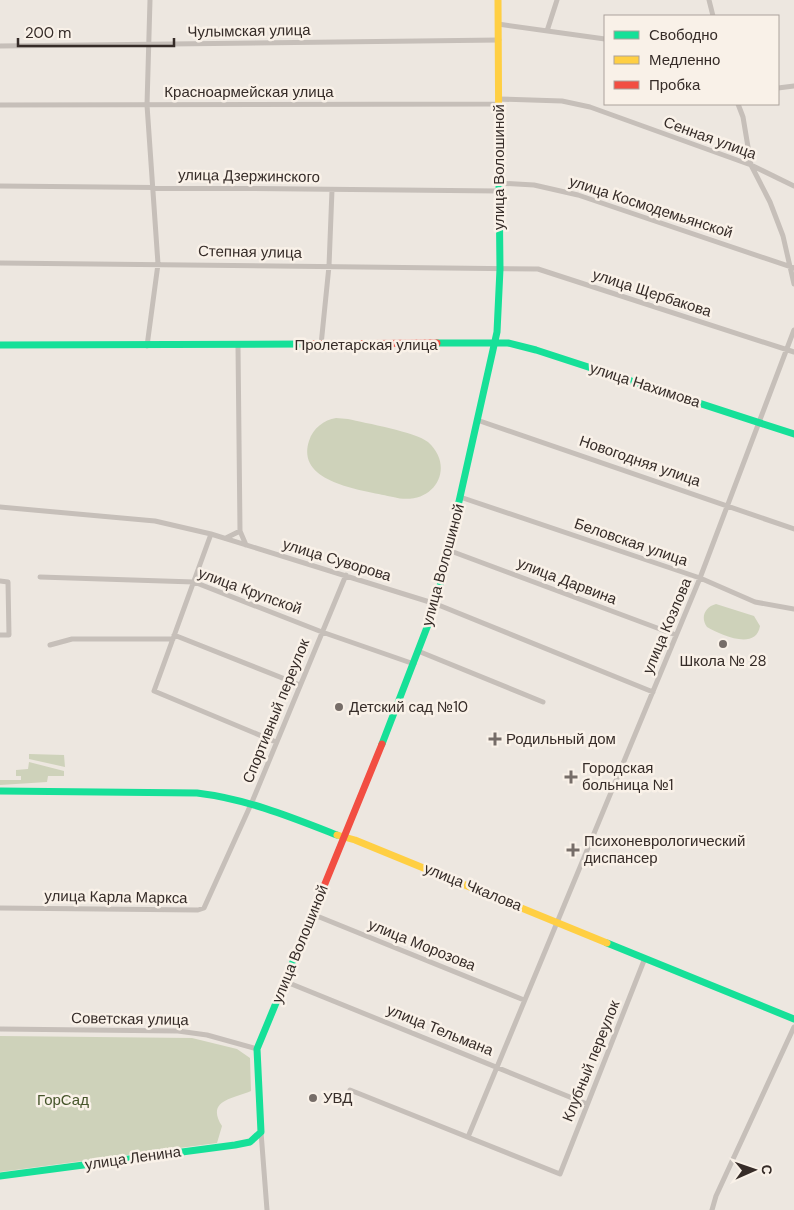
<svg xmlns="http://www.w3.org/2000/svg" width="794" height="1210" font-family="'DM Sans',sans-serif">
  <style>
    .green { fill: #ced2ba }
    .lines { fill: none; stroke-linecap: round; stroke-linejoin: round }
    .street { stroke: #c6bfb9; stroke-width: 5 }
    .fast { stroke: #16e098; stroke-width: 7 }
    .slow { stroke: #ffcf43; stroke-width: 7 }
    .jam { stroke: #f24e42; stroke-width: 7 }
    .poi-dot { fill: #766d68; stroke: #f9f1e8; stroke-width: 2 }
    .labels { text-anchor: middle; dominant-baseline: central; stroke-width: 5; stroke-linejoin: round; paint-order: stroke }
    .street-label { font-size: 15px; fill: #362c28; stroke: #f9f1e8 }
    .poi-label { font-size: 15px; fill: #362c28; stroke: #f9f1e8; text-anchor: start }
    .park-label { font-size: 15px; fill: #46552b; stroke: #f9f1e8 }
  </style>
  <rect width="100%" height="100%" fill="#ede7e0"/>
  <path class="green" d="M336,418l12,1c17,4 68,13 80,23 29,26 5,66 -35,55 -28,-7 -98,-13 -84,-56 4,-13 15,-21 27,-23z
    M716,604l38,12 6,10c-4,25 -39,9 -53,1 -7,-10 -2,-20 9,-23z
    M29,754l35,1 1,12 -36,-8z
    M29,762l35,9v5h-16l-1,6 -47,3v-5h21v-4h-5v-6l12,-1z
    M0,1036l192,2 45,11 13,9 1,33c-20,8 -45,10 -29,35l-5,17 -217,29z"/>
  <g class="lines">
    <path class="street" d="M709,0l4,16
      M498,24l107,15
      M547,31l10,-31
      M0,46l499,-6
      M778,88l16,-2
      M498,99l64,2 28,6 161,58 43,21
      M738,104l5,13 8,48 19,37 13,34 11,48
      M0,105l498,-1
      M498,183l36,2 44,10 216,73
      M0,186l498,5
      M0,263l538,6 256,83
      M321,345l8,-79 3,-76
      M147,346l11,-82 -11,-159 3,-105
      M238,346l2,185 6,14
      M477,420l317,109
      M460,497l240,81 55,24 39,7
      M0,507l155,14 56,13 225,70 217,88
      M211,534l-57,157 122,51
      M226,538l14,-7
      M448,550l228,85
      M40,577l154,5 128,50 92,32
      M0,581l8,1 1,53h-9
      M174,635l126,50
      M50,645l22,-6h101
      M418,651l125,51
      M0,908l198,2 6,-2 48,-106 94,-227
      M312,914l212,86
      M284,981l303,123
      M0,1029l178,2 29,4 50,14
      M350,1090l210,84 85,-216
      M261,1132l6,78
      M468,1137l232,-559 94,-248
      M712,1210l4,-14 78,-169"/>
    <path class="fast" d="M437,343h71l28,7 258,84
      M0,345l306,-1
      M382,744l54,-140 61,-272 3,-63 -1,-91
      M0,791l197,2c50,6 94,24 140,42
      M607,943l187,76
      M0,1176l235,-31 15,-3 11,-10 -4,-83 45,-109"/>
    <path class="slow" d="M498,0l1,178
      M337,835l18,5 252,103"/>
    <path class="jam" d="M306,344l131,-1
      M302,940l80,-196"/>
  </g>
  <g class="poi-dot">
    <circle cx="723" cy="644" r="5"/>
    <circle cx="339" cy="707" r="5"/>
    <path d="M492.5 731.5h5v5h5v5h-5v5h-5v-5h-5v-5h5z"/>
    <path d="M568.5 769.5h5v5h5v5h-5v5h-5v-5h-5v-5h5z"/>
    <path d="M570.5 842.5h5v5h5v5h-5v5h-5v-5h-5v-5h5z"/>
    <circle cx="313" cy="1098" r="5"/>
  </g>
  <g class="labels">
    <g class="street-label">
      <text transform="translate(249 31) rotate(-1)">Чулымская улица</text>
      <text x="249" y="92">Красноармейская улица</text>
      <text transform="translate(710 138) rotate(20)">Сенная улица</text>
      <text transform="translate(499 167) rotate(-90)">улица Волошиной</text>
      <text transform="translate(249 176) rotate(1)">улица Дзержинского</text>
      <text transform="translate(651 207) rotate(18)">улица Космодемьянской</text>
      <text transform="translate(250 252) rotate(1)">Степная улица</text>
      <text transform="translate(652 293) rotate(18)">улица Щербакова</text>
      <text x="366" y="345">Пролетарская улица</text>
      <text transform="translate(645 385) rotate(18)">улица Нахимова</text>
      <text transform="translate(640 461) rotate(19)">Новогодняя улица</text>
      <text transform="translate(631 542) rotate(19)">Беловская улица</text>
      <text transform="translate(337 560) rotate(17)">улица Суворова</text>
      <text transform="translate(443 565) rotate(-75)">улица Волошиной</text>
      <text transform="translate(567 581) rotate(21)">улица Дарвина</text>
      <text transform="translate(250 591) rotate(20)">улица Крупской</text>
      <text transform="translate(667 626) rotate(-67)">улица Козлова</text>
      <text transform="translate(276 711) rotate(-68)">Спортивный переулок</text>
      <text transform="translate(473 887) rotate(22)">улица Чкалова</text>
      <text transform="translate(116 897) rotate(1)">улица Карла Маркса</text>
      <text transform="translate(300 944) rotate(-68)">улица Волошиной</text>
      <text transform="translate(422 945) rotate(22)">улица Морозова</text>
      <text transform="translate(130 1019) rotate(1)">Советская улица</text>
      <text transform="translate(440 1030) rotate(22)">улица Тельмана</text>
      <text transform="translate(591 1061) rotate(-68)">Клубный переулок</text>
      <text transform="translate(133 1158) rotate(-8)">улица Ленина</text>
    </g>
    <g class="poi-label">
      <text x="723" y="661" text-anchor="middle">Школа № 28</text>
      <text x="349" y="707">Детский сад №10</text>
      <text x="506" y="739">Родильный дом</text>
      <text x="582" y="768">Городская<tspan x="582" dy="17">больница №1</tspan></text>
      <text x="584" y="841">Психоневрологический<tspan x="584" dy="17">диспансер</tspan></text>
      <text x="323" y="1098">УВД</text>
    </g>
    <g class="park-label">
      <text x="63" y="1100">ГорСад</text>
    </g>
  </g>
  <rect x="604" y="15" width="175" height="90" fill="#f9f1e8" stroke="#aba29b"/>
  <rect x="614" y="31" width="25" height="8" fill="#16e098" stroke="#aba29b"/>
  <text x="649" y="40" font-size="15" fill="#362c28">Свободно</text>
  <rect x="614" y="56" width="25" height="8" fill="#ffcf43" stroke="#aba29b"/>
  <text x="649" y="65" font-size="15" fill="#362c28">Медленно</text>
  <rect x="614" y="81" width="25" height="8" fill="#f24e42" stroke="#aba29b"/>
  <text x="649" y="90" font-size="15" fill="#362c28">Пробка</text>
  <g transform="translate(754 1170) rotate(88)" stroke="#f9f1e8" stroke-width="4" paint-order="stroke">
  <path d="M0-4L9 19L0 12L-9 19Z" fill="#362c28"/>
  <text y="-8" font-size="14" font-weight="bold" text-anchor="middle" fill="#362c28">С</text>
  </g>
  <path d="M18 38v8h156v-8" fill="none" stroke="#362c28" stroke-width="2.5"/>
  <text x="25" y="38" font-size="15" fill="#362c28" stroke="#f9f1e8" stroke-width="4" paint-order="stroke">200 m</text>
</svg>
